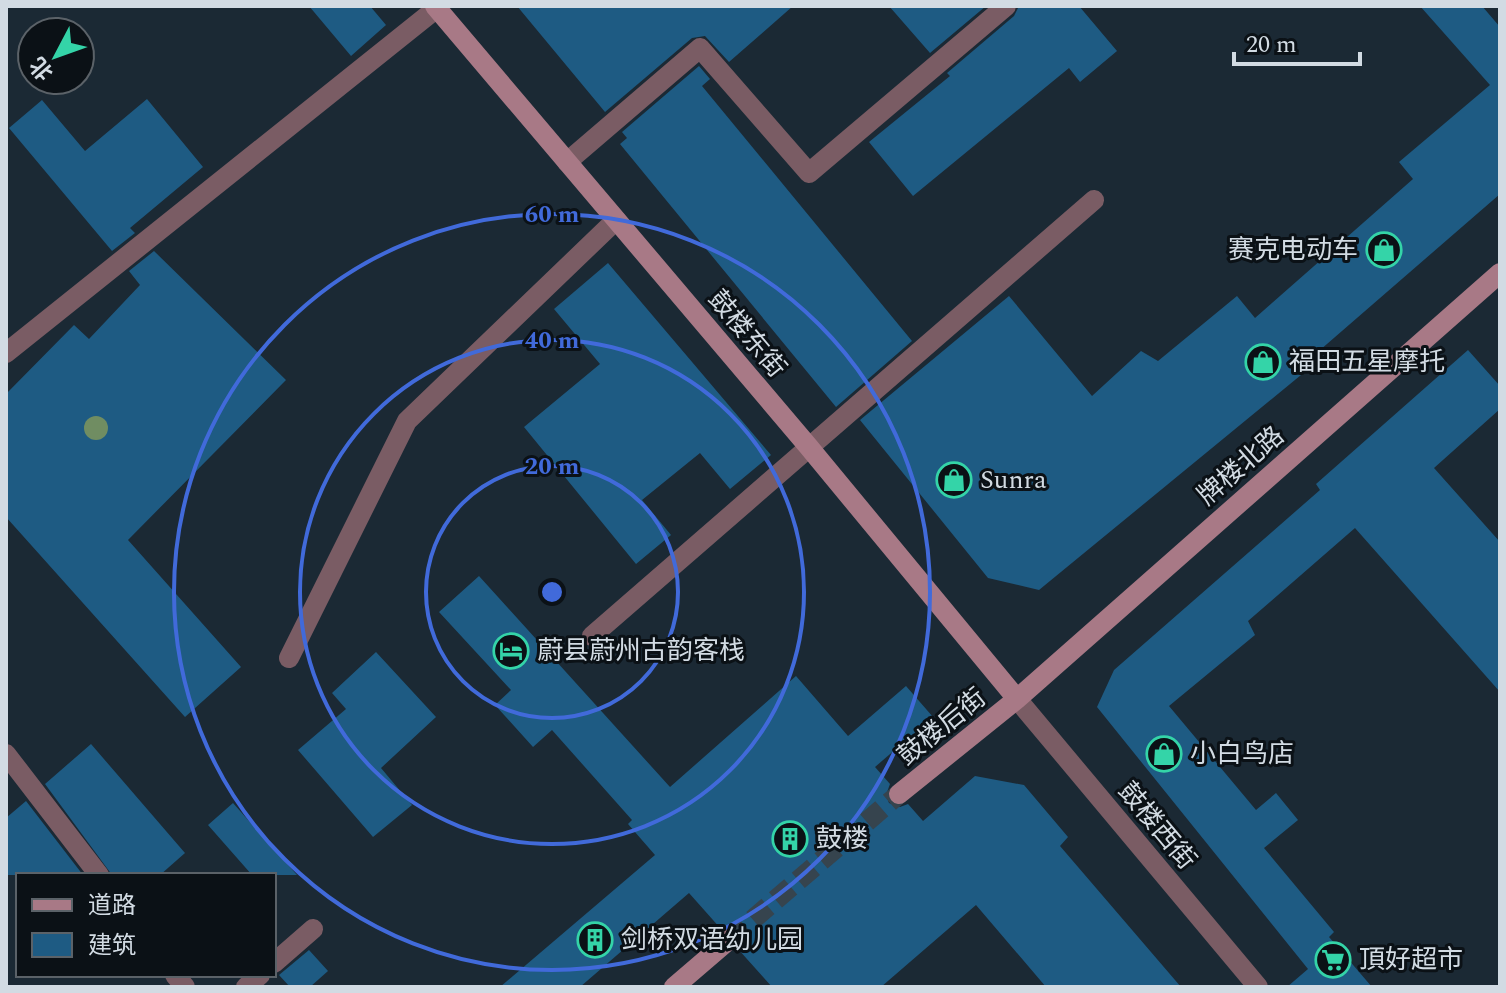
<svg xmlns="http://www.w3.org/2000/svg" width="1506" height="993" font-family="Spectral,'Noto Sans SC',serif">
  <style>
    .building { fill: #1e5b83 }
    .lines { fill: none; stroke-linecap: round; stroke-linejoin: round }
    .secondary-tunnel { stroke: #36444e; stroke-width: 20; stroke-dasharray: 20 10; stroke-linecap: butt }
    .lane { stroke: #7a5c64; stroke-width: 20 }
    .street { stroke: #7a5c64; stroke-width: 20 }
    .secondary { stroke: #a87986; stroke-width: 20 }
    .tree { fill: #708d62 }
    .ring { fill: none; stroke: #416ada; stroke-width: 4 }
    .labels { text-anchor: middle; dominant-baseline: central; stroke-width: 6; stroke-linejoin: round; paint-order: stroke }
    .poi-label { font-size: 26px; fill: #d2dbe3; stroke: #0b1116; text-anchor: start }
    .street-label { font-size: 26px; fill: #d2dbe3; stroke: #0b1116 }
    .centre { fill: #416ada; stroke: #0b1116; stroke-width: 4 }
    .ring-label { font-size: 24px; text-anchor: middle; font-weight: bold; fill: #416ada; stroke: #0b1116; stroke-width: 6; stroke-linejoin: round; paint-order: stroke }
  </style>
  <rect width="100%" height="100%" fill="#1b2934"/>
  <path class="building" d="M309,6h61l16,19 -35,31z
    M517,6h276l-64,56 -24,-26 -13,2 -87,74z
    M889,6h97l-56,47z
    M1019,6h60l38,45 -37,31 -11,-14 -156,128 -44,-54 81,-66 -3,-3 67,-57z
    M1420,6h62l18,21v167l-203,176 4,5 -262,215 -51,-12 -128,-158 149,-124 83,100 49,-45 17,10 79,-65 18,22 158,-139 -14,-17 91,-77z
    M699,66l11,13 -8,7 210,255 -76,66 -216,-263 7,-6 -5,-6z
    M147,99l56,68 -73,61 5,5 -23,18 -103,-123 33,-28 43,51z
    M154,251l132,129 -158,160 113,127 -56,50 -179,-200v-123l68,-69 15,14 51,-54 -11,-14z
    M608,263l163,192 -41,34 -30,-36 -58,47 29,35 -35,29 -112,-137 76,-63 -46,-55z
    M1468,350l32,36v23l-66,59 66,74v150l-145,-164 -107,93 7,14 -86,71 87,104 20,-17 22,27 -34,28 70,84 -5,5 43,50h-85l21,-18 -211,-262 17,-37 206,-180 -4,-6z
    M479,576l191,211 126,-111 52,60 58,-50 27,31 -58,50 15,17 -4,11 3,8 11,4 8,-3 15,17 52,-45 49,9 44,52 -8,9 121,141h-135l-70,-82 -95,82h-109l-34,-38 5,-12 -4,-7 -11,-4 -7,3 -32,-36 -109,94h-80l155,-132 -27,-31 4,-4 -80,-90 -19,17 -38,-42 16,-15 -72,-78z
    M376,652l60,65 -55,51 31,37 -39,32 -75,-87 48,-41 -14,-16z
    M91,744l94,109 -25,22h-48l-67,-91z
    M26,801l57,74h-77v-57z
    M233,803l64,72h-45l-44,-50z
    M309,950l19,21 -18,16h-20l-11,-12z"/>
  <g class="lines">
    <path class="secondary-tunnel" d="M730,939l169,-145"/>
    <path class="lane" d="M592,636l502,-436
      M289,658l118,-237 209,-201
      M274,963l39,-34
      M246,987l14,-12"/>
    <path class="street" d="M567,162l133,-114 109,125 197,-167
      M6,353l431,-345
      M1017,699l241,288
      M6,754l93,121
      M175,975l10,12"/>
    <path class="secondary" d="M435,6l373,440 209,253
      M899,794l118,-95 483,-426
      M674,987l56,-48"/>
  </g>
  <circle class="tree" cx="96" cy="428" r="12"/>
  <g class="ring">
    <circle cx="552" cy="592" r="126"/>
    <circle cx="552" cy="592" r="252"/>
    <circle cx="552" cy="592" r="378"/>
  </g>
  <defs>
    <symbol id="shop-ring" viewBox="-11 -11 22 22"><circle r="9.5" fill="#0b1116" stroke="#34d4a8" stroke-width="1.5"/><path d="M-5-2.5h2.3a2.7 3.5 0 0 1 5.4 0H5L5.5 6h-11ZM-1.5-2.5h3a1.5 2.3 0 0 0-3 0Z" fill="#34d4a8"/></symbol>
    <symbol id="hotel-ring" viewBox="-11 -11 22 22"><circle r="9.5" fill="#0b1116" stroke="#34d4a8" stroke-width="1.5"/><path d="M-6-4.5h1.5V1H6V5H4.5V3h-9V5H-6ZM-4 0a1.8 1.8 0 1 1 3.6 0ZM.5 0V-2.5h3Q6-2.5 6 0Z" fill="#34d4a8"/></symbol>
    <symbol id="building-ring" viewBox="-11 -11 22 22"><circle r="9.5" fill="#0b1116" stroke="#34d4a8" stroke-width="1.5"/><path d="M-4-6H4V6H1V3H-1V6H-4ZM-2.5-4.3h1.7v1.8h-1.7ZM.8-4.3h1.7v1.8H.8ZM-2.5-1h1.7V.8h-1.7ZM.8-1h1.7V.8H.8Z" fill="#34d4a8"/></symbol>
    <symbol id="supermarket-ring" viewBox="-11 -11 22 22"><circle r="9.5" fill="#0b1116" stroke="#34d4a8" stroke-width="1.5"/><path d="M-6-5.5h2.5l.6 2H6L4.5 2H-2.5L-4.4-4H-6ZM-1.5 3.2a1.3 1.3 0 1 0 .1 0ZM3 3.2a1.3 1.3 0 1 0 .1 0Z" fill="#34d4a8"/></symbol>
  </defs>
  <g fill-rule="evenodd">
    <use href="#shop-ring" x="1364" y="230" width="40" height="40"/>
    <use href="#shop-ring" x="1243" y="342" width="40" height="40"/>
    <use href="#shop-ring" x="934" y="460" width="40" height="40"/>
    <use href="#hotel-ring" x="491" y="631" width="40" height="40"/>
    <use href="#shop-ring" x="1144" y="734" width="40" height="40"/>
    <use href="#building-ring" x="770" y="819" width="40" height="40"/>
    <use href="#building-ring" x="575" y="920" width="40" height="40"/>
    <use href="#supermarket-ring" x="1313" y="940" width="40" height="40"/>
  </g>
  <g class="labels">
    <g class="poi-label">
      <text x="1358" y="250" text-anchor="end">赛克电动车</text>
      <text x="1289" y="362">福田五星摩托</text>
      <text x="980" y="480">Sunra</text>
      <text x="537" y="651">蔚县蔚州古韵客栈</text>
      <text x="1190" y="754">小白鸟店</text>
      <text x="816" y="839">鼓楼</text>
      <text x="621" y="940">剑桥双语幼儿园</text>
      <text x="1359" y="960">頂好超市</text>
    </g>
    <g class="street-label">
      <text transform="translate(747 334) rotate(50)">鼓楼东街</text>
      <text transform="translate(1241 466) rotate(-41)">牌楼北路</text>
      <text transform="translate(942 727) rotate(-39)">鼓楼后街</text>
      <text transform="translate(1157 826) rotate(50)">鼓楼西街</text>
    </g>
  </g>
  <circle cx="552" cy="592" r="12" class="centre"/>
  <g class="ring-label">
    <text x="552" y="222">60 m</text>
    <text x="552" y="348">40 m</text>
    <text x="552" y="474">20 m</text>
  </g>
  <rect width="1506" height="993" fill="none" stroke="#d2dbe3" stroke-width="16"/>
  <rect x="16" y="873" width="260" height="104" fill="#0b1116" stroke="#5b6268" stroke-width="2"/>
  <rect x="32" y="899" width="40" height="12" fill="#a87986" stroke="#5b6268" stroke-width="2"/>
  <text x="88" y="913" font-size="24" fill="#d2dbe3">道路</text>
  <rect x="32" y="933" width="40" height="24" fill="#1e5b83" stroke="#5b6268" stroke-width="2"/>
  <text x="88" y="953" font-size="24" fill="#d2dbe3">建筑</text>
  <g transform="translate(56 56) rotate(229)"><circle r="38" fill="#0b1116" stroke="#5b6268" stroke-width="2"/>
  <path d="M0-6L14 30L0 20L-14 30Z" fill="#34d4a8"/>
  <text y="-12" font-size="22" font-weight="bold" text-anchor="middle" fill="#d2dbe3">北</text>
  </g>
  <path d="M1234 52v12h126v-12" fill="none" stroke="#d2dbe3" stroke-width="4"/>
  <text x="1246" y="52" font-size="24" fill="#d2dbe3" stroke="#0b1116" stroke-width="6" paint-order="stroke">20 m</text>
</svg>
